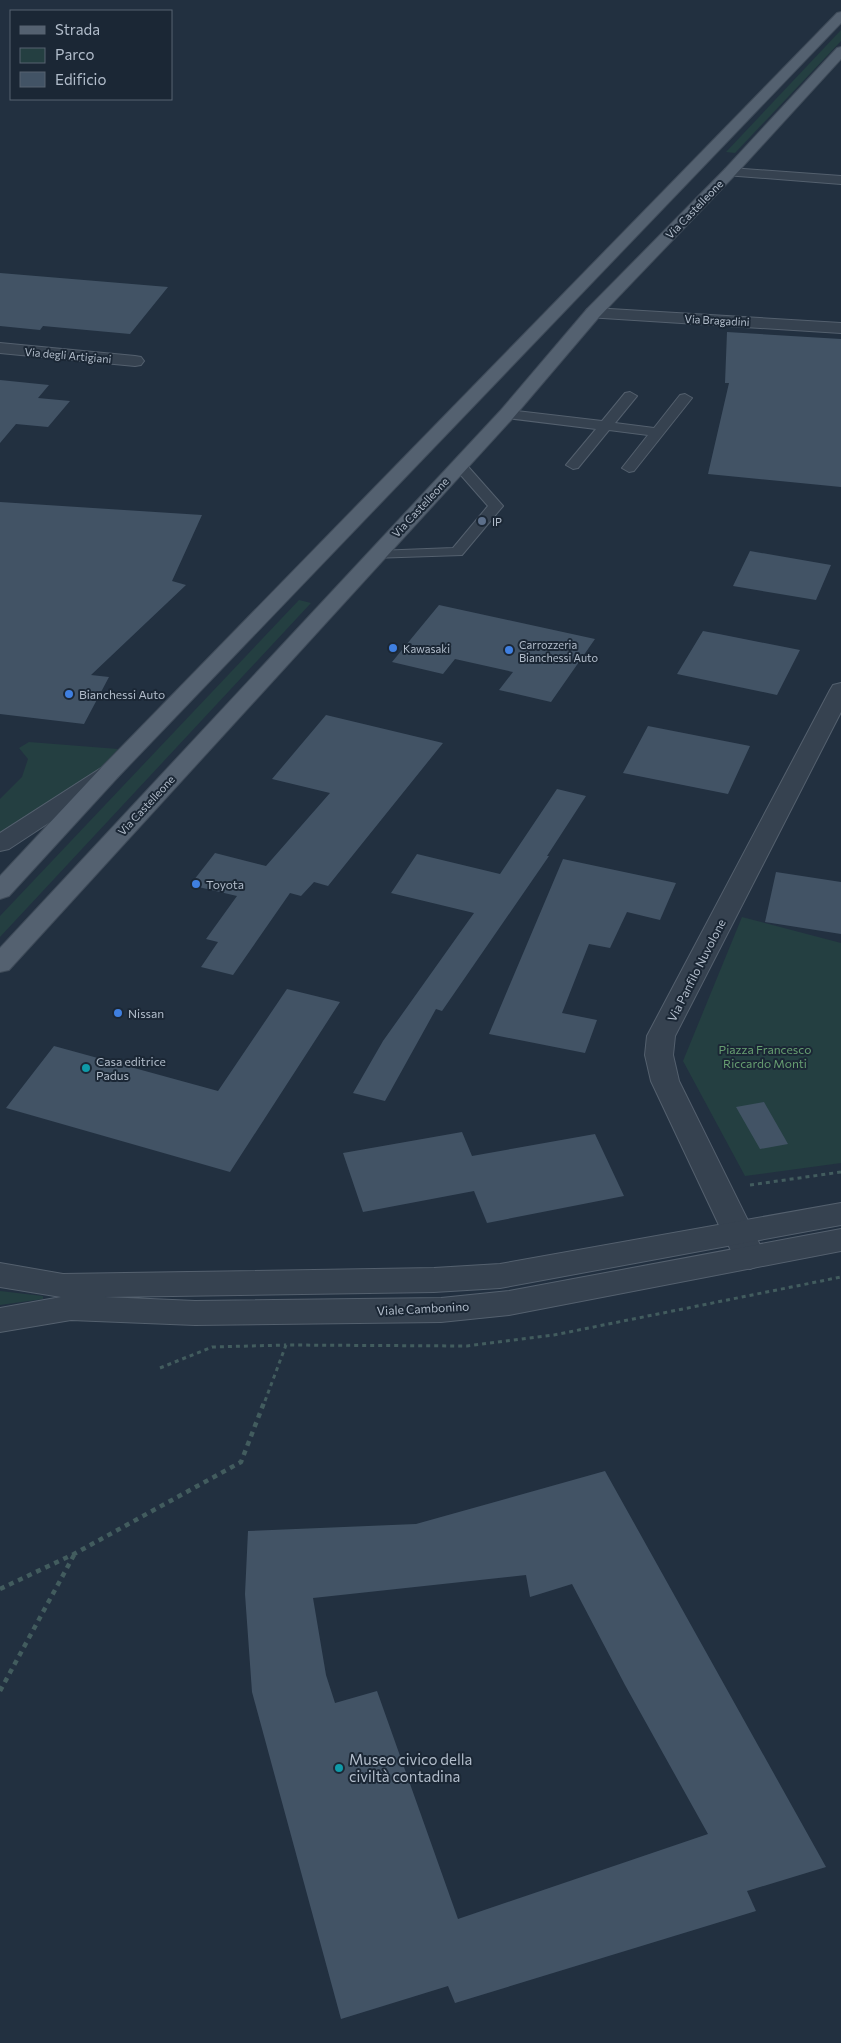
<svg xmlns="http://www.w3.org/2000/svg" width="841" height="2043" font-family="Commissioner,sans-serif">
  <style>
    .green { fill: #243f41 }
    .building { fill: #425365; fill-rule: evenodd }
    .lines { fill: none; stroke-linecap: round; stroke-linejoin: round }
    .service-casing { stroke: #54606e; stroke-width: 2 }
    .minor-casing { stroke: #54606e; stroke-width: 2 }
    .tertiary-casing { stroke: #54606e; stroke-width: 2 }
    .primary-casing { stroke: #3f4b59; stroke-width: 2 }
    .path-far1 { stroke: #425c5e; stroke-width: 3; stroke-dasharray: 4 4; stroke-linecap: butt }
    .path { stroke: #425c5e; stroke-width: 4.5; stroke-dasharray: 5 5; stroke-linecap: butt }
    .service { fill: #364250; fill-rule: evenodd }
    .minor { fill: #364250; fill-rule: evenodd }
    .tertiary { fill: #364250; fill-rule: evenodd }
    .primary { fill: #546170; fill-rule: evenodd }
    .service-dot { fill: #5c6f8a; stroke: #1b2735; stroke-width: 2 }
    .shop-dot { fill: #3f7fe0; stroke: #1b2735; stroke-width: 2 }
    .culture-dot { fill: #0f9aa8; stroke: #1b2735; stroke-width: 2 }
    .labels { text-anchor: middle; dominant-baseline: central; stroke-width: 4; stroke-linejoin: round; paint-order: stroke }
    .far-street-label { font-size: 11px; fill: #b2bdcb; stroke: #1b2735 }
    .far-poi-label { font-size: 11px; fill: #b2bdcb; stroke: #1b2735; text-anchor: start }
    .poi-label { font-size: 12px; fill: #b2bdcb; stroke: #1b2735; text-anchor: start }
    .street-label { font-size: 12px; fill: #b2bdcb; stroke: #1b2735 }
    .park-label { font-size: 12px; fill: #679e71; stroke: #1b2735 }
    .near-poi-label { font-size: 15px; fill: #b2bdcb; stroke: #1b2735; text-anchor: start }
  </style>
  <rect width="100%" height="100%" fill="#223040"/>
  <path class="green" d="M841,30v11l-106,112 -9,-1z
    M299,600l12,3 -311,334v-21z
    M29,742l89,7 -23,25 -95,64v-39l22,-22 6,-18 -9,-11z
    M742,917l99,26v220l-96,13 -62,-115z
    M0,1291l43,5v3l-43,6z"/>
  <path class="building" d="M0,273l168,14 -38,47 -87,-8 -3,4 -40,-4z
    M727,332l114,7v148l-133,-13 21,-91h-4z
    M0,380l49,5 -11,13 32,3 -22,26 -32,-3 -16,19z
    M0,502l202,13 -30,66 14,4 -95,90 18,2 -25,47 -84,-10z
    M750,551l81,14 -15,35 -83,-14z
    M439,605l156,34 -44,63 -52,-12 14,-18 -58,-13 -12,15 -51,-12z
    M703,631l16,3 81,16 -23,45 -100,-21z
    M326,715l117,28 -115,143 -14,-4 -13,14 -11,-3 -57,82 -32,-8 17,-25 -12,-3 31,-43 -47,-11 25,-32 51,13 64,-73 -58,-14z
    M648,726l102,20 -22,48 -105,-21z
    M557,789l29,7 -39,60h2l-107,155 -6,-2 -51,92 -32,-8 30,-52 91,-128 -83,-20 26,-39 83,20z
    M563,859l113,24 -16,37 -33,-8 -17,36 -21,-4 -27,69 35,7 -12,33 -96,-19z
    M776,872l65,10v52l-76,-12z
    M287,989l53,13 -110,170 -224,-64 48,-62 164,45z
    M764,1102l24,42 -28,5 -24,-42z
    M462,1132l10,24 123,-22 29,62 -137,27 -13,-32 -111,21 -20,-59z
    M605,1471l221,396 -79,24 9,20 -301,92 -7,-17 -107,33 -89,-327 -7,-98 3,-63 168,-7zM526,1575l4,22 42,-13 53,101 83,149 -250,85 -81,-228 -42,12 -9,-28 -13,-77z"/>
  <g class="lines">
    <defs>
      <path id="service" d="M630,392l7,4 -22,27 39,5 26,-33 5,-1 7,4 -58,73 -5,1 -7,-4 26,-33 -39,-5 -31,38 -5,1 -7,-4 30,-36 -89,-11 -7,-4 7,-4 95,11 23,-28z
        M459,461l5,1 39,44 -41,49 -91,3 -2,-3 2,-3 5,-1 77,-3 35,-42 -36,-41z"/>
      <path id="minor" d="M730,168l111,8v8l-116,-9 -2,-3 2,-3z
        M593,308l248,15v10l-254,-16 -2,-4 2,-4z
        M0,343l135,13 6,1 3,4 -3,4 -6,1 -135,-13z
        M841,683v29l-166,324 -2,19 6,26 87,176 -5,8 -11,4 -11,-4 -5,-8 -83,-176 -6,-26 2,-19 183,-346 3,-5z"/>
      <path id="tertiary" d="M109,766l8,2 4,5 -4,5 -108,71 -9,2v-18l101,-65z
        M841,1203v22l-341,63 -66,4 -329,5 90,4 246,-3 68,-7 332,-62v22l-332,64 -68,7 -246,3 -124,-5 -71,12v-24l61,-11 -61,-10v-24l63,11 371,-6 66,-4z"/>
      <path id="primary" d="M841,12v11l-723,754 -109,119 -9,3v-23l102,-109 735,-754z
        M841,47v12l-106,116 -136,142 -86,101 -504,552 -9,2v-24l501,-538 86,-101 138,-140 112,-121z"/>
    </defs>
    <use href="#service" class="service-casing"/>
    <use href="#minor" class="minor-casing"/>
    <use href="#tertiary" class="tertiary-casing"/>
    <use href="#primary" class="primary-casing"/>
    <path class="path-far1" d="M750,1185l91,-13
      M160,1368l52,-21 74,-2
      M265,1401l21,-56 181,1 87,-11 287,-58"/>
    <path class="path" d="M0,1589l74,-35 167,-92 24,-62
      M0,1691l74,-136"/>
    <use href="#service" class="service"/>
    <use href="#minor" class="minor"/>
    <use href="#tertiary" class="tertiary"/>
    <use href="#primary" class="primary"/>
  </g>
  <circle class="service-dot" cx="482" cy="521" r="5"/>
  <g class="shop-dot">
    <circle cx="393" cy="648" r="5"/>
    <circle cx="509" cy="650" r="5"/>
    <circle cx="69" cy="694" r="5"/>
    <circle cx="196" cy="884" r="5"/>
    <circle cx="118" cy="1013" r="5"/>
  </g>
  <g class="culture-dot">
    <circle cx="86" cy="1068" r="5"/>
    <circle cx="339" cy="1768" r="5"/>
  </g>
  <g class="labels">
    <g class="far-street-label">
      <text transform="translate(694 209) rotate(-46)">Via Castelleone</text>
      <text transform="translate(717 320) rotate(3)">Via Bragadini</text>
      <text transform="translate(68 355) rotate(5)">Via degli Artigiani</text>
      <text transform="translate(420 507) rotate(-47)">Via Castelleone</text>
      <text transform="translate(146 805) rotate(-47)">Via Castelleone</text>
    </g>
    <g class="far-poi-label">
      <text x="492" y="521">IP</text>
      <text x="519" y="644">Carrozzeria<tspan x="519" dy="13">Bianchessi Auto</tspan></text>
      <text x="403" y="648">Kawasaki</text>
    </g>
    <g class="poi-label">
      <text x="79" y="694">Bianchessi Auto</text>
      <text x="206" y="884">Toyota</text>
      <text x="128" y="1013">Nissan</text>
      <text x="96" y="1061">Casa editrice<tspan x="96" dy="14">Padus</tspan></text>
    </g>
    <g class="street-label">
      <text transform="translate(696 970) rotate(-63)">Via Panfilo Nuvolone</text>
      <text transform="translate(423 1308) rotate(-3)">Viale Cambonino</text>
    </g>
    <g class="park-label">
      <text x="765" y="1049">Piazza Francesco<tspan x="765" dy="14">Riccardo Monti</tspan></text>
    </g>
    <g class="near-poi-label">
      <text x="349" y="1759">Museo civico della<tspan x="349" dy="17">civiltà contadina</tspan></text>
    </g>
  </g>
  <rect x="10" y="10" width="162" height="90" fill="#1b2735" stroke="#576371"/>
  <rect x="20" y="26" width="25" height="8" fill="#546170" stroke="#576371"/>
  <text x="55" y="35" font-size="15" fill="#b2bdcb">Strada</text>
  <rect x="20" y="48" width="25" height="15" fill="#243f41" stroke="#576371"/>
  <text x="55" y="60" font-size="15" fill="#b2bdcb">Parco</text>
  <rect x="20" y="72" width="25" height="15" fill="#425365" stroke="#576371"/>
  <text x="55" y="85" font-size="15" fill="#b2bdcb">Edificio</text>
</svg>
